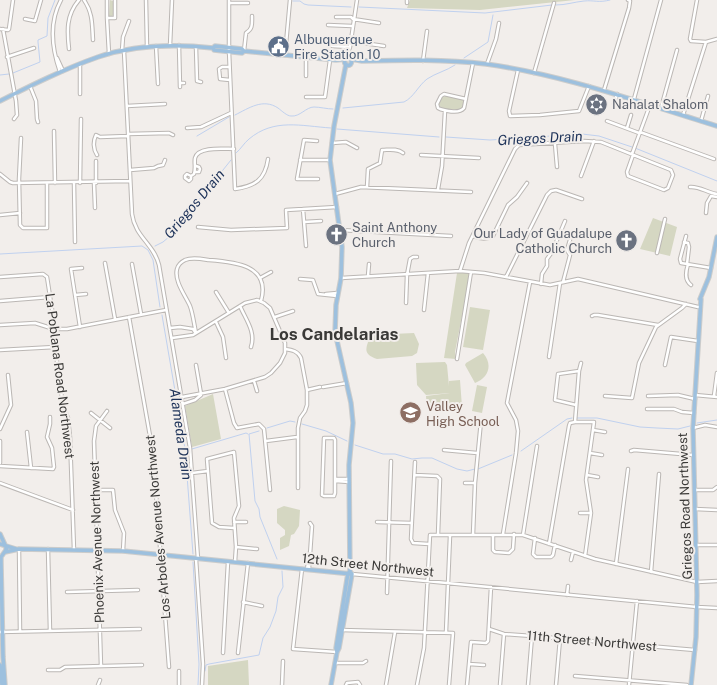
<svg xmlns="http://www.w3.org/2000/svg" width="717" height="685" font-family="'Public Sans',sans-serif">
  <style>
    .green { fill: #d5d7c2 }
    .lines { fill: none; stroke-linecap: round; stroke-linejoin: round }
    .stream { stroke: #c0d1ef; stroke-width: 1 }
    .minor-casing { stroke: #bbb7b4; stroke-width: 4.5 }
    .major-casing { stroke: #cccccb; stroke-width: 5.5 }
    .minor { stroke: #fff; stroke-width: 2.5 }
    .major { stroke: #9dc0de; stroke-width: 3.5 }
    .labels { text-anchor: middle; dominant-baseline: central; stroke-width: 4; stroke-linejoin: round; paint-order: stroke }
    .service-label { font-size: 13px; fill: #4e5e75; stroke: #f2eeeb; text-anchor: start }
    .worship-label { font-size: 13px; fill: #5b616d; stroke: #f2eeeb; text-anchor: start }
    .street-label { font-size: 13px; fill: #3a3937; stroke: #f2eeeb }
    .education-label { font-size: 13px; fill: #785e54; stroke: #f2eeeb; text-anchor: start }
    .water-label { font-size: 14px; font-style: italic; fill: #1c3158; stroke: #f2eeeb }
    .district-label { font-size: 17px; font-weight: bold; fill: #3a3937; stroke: #f2eeeb }
  </style>
  <rect width="100%" height="100%" fill="#f2eeeb"/>
  <path class="green" d="M110,0l3,1v14l-1,2 -3,-1z
    M410,0h165l-95,10 -73,-2z
    M446,96l17,3 1,2 -2,8 -2,1 -18,-1 -4,-5 3,-7z
    M653,218l24,9 -7,29 -30,-7z
    M457,273h12l1,2 -15,77 1,7 -12,-1z
    M470,307l20,3 -7,40 -20,-3z
    M414,333l5,11 -2,9 -5,3 -35,3c-17,-6 -9,-13 -7,-24z
    M483,353c10,11 6,25 -8,30l-10,-18 1,-2z
    M445,362l2,3 2,21v-5l11,-1 2,27 -35,2 -1,-13 24,-3 -24,2 -9,-10 -1,-22z
    M477,385l10,2 -5,26 -10,-2z
    M213,394l8,45 -29,8 -7,-41z
    M284,506l16,4 -1,16 -5,8 -3,1 -2,11 -9,4v-12l5,-3v-5l-8,-7v-14z
    M248,660l1,25h-41v-19z"/>
  <g class="lines">
    <path class="stream" d="M293,1h7l4,3 4,1 43,2
      M556,5c10,0 18,-3 28,-4 10,-1 15,2 26,-1
      M359,7l126,6 67,-8
      M464,58l24,-16 5,-27
      M13,73l27,-11 -2,-20v-2l9,-4 1,-18 7,-18
      M0,75l9,-1
      M343,108l61,-6c10,-5 14,-16 23,-23 9,-6 19,-8 28,-14
      M235,115c14,-7 28,-17 43,-7 4,3 9,8 13,8 9,1 15,-9 23,-9 6,0 13,2 19,2
      M337,129l102,8
      M197,136l32,-19
      M446,137l44,3 92,-6 17,2 33,11
      M635,148l82,33
      M236,153c5,-4 8,-10 13,-14 25,-21 52,-13 82,-11
      M155,246l8,-4 7,-6 61,-76
      M0,254l142,-8 6,4 5,10 7,47
      M162,315l23,134 8,105
      M577,418h20l43,9 17,1 21,1 12,-3
      M697,423l20,-3
      M302,424l24,7 21,10
      M267,428l23,-7 5,1
      M259,431l-10,3 6,67 4,8 1,8 17,42
      M355,445l28,9h12l17,5 10,-1h10l25,11 10,2 8,-2
      M192,449l54,-16 2,1
      M521,451l46,-32 5,-1
      M478,469l34,-14
      M193,562l6,102 -1,21
      M205,671l1,-6 3,-1 50,-9 4,-17 7,-11 6,-16 2,-14 5,-10 -1,-16"/>
    <defs>
      <path id="minor" d="M84,0c9,13 8,25 9,40
        M107,0v18l2,36
        M146,0l1,47
        M229,0v51l6,138c20,-3 30,-9 33,-30
        M407,0v3
        M229,3h19
        M336,17h15l2,2 26,4
        M107,18h8v-18
        M25,19l10,2 6,-21
        M328,25l24,1
        M0,29l8,1 1,-1 4,-29
        M3,29l13,72 1,14 -3,4
        M350,41l34,5
        M706,42l11,-3
        M179,45l1,42
        M156,46l2,38
        M170,46l2,-46
        M332,46l18,1
        M196,47l1,34 4,1
        M69,49c-2,-18 -3,-34 10,-49
        M122,51l1,-14 6,-16
        M124,51l8,163c3,23 22,30 27,51l31,183 8,111
        M244,51l2,-18c7,-4 6,-9 6,-17
        M285,55l5,-55
        M7,57l27,-9
        M57,58l6,13
        M346,59l4,-12 7,-47
        M423,61l4,-30
        M80,64v30
        M487,64l9,-25 3,-16
        M229,67h-7l-3,2 1,10 10,1
        M518,70l-9,41 1,5 30,-1 39,-4 10,-25
        M60,72c-8,-23 -11,-50 1,-72
        M534,73l20,-70
        M306,76v-18
        M180,83h4
        M30,86l6,15 1,18 1,3
        M604,90l25,-82 1,-7 -2,-1
        M306,97h19l5,-37
        M466,99l-22,-5 -3,2 -4,8 1,4 2,1c8,2 19,5 24,-1l9,-45
        M634,99l27,-99
        M614,104l3,-10
        M127,106l38,-2
        M661,108l16,-58
        M683,115l23,-73 -15,-1 -1,-2 7,-39
        M607,121l32,12
        M701,121l7,-25
        M187,128l14,-1 30,-14
        M627,128l4,-13
        M54,131l1,52
        M640,132l74,27
        M128,134l41,-1 4,2
        M21,138l-2,41 1,46 3,3h24v-45
        M317,141l-13,-1 -7,39h21
        M332,143l14,-1 11,6
        M555,144l2,23
        M632,154l18,-49
        M97,155c-4,-6 -4,-14 -1,-20l4,2 28,-1
        M421,155l58,3
        M300,160h30
        M96,161v22
        M130,170l24,-2 4,-2 5,-1 2,-5
        M195,172h4l1,-3 -1,-2 -3,-1
        M0,174l10,8 3,1 117,-2
        M191,176l-4,-2 -2,2v2l4,3 2,-2v-3l3,-2c2,-6 0,-11 1,-16 3,-12 29,-9 39,-9
        M581,176l13,-35
        M74,183l1,59
        M80,183l1,-64
        M94,183l1,25
        M367,187l1,-18 12,-6 2,-13c7,0 15,-2 21,3
        M690,187c9,-1 18,6 27,7
        M438,189l4,-23 3,-55
        M335,194l26,-7 110,5
        M303,209l3,37
        M706,213l1,-10 4,-7 6,1
        M0,215l20,-2
        M304,222l17,-1
        M198,227l33,3 56,-2 -1,-18 51,-3
        M340,230l111,6
        M473,236c7,3 13,4 20,0l15,-31 9,-8 10,-14
        M686,236l-6,23 1,4 30,5
        M684,242l4,1 1,4 -2,17
        M657,253l8,-34
        M105,263l10,56
        M132,264l9,50
        M688,264c-2,7 -4,16 3,21
        M460,271l9,-28 46,-94 4,-4 65,-4 17,1 70,28 2,5 -5,13 -4,2 -36,-14 -1,-4 6,-17
        M368,276l1,-12
        M0,277l43,-3 4,3 7,45 1,25 8,59 5,12 2,19 4,113
        M506,277l41,-82 4,-4 5,-1 26,9
        M260,278l11,-6
        M341,278l119,-7 24,2 66,12 28,-6 120,28
        M300,279l13,1 5,14 19,2
        M563,282l6,-23 1,-4 -3,-5 5,-17
        M541,284l1,-10 5,-8v-7l5,-7 13,-31
        M216,292l13,21
        M326,294l11,-1
        M75,295l11,-1
        M0,301l50,-4
        M406,303l1,-28 3,-16 3,-2h4
        M240,306c6,14 16,26 11,41
        M424,310l4,-37
        M592,316l2,-1h4l60,10
        M129,317l24,136 16,214
        M275,317l18,-6
        M216,322l7,15 3,21
        M0,325l35,-2 19,6h13l99,-19
        M80,327l-9,-58 11,-1
        M170,328l10,-1 13,2 2,3
        M196,333c-2,-9 -3,-19 -6,-27 -5,-11 -16,-25 -13,-37 1,-4 4,-7 8,-9 7,-3 17,-1 24,0 26,2 62,5 52,41
        M172,338l21,-3 52,-32 12,-3 7,3 6,5 15,35v10l-5,10 -9,10 -6,4 -40,12 -43,8
        M285,349c7,1 13,2 16,9l6,32v15l-2,6 -5,7 -2,10v60
        M0,350l55,-3
        M549,357l11,-74
        M457,359l14,-87
        M196,365l5,29
        M665,365l6,-28 27,4
        M254,381l3,10
        M323,387l24,-4
        M225,389l9,34 3,5 22,-4 5,5 6,61
        M307,390l13,-3
        M695,395l22,2
        M605,396l27,2 7,-35 17,-36 26,-19 4,-4
        M648,396l30,-1 17,4
        M714,396l3,-23
        M183,404l12,-4 6,-5
        M576,405l-21,-5 3,-26 21,-3
        M647,409h27l8,3 12,1
        M91,413l19,15
        M575,422h19l-8,58 5,33 -6,43
        M693,428l12,-3 12,2
        M0,429l11,-24 -3,-30
        M593,430l12,2
        M27,432l4,36
        M324,438h10l1,2v53l-1,3h-10l-2,-1z
        M0,441v22
        M266,441l31,-4
        M444,450l33,3
        M631,451l3,-1 59,5
        M590,453l12,2
        M415,462l-4,77 2,4 16,1
        M0,466l53,3 1,-2 -2,-19 -5,-11 3,-13v-7
        M192,473l16,-2
        M415,475l22,1 3,3 -2,56
        M587,475l11,2
        M335,479h14
        M335,481l14,1
        M0,483l73,27
        M465,483h10
        M96,490h17l2,20 9,23 -1,18
        M695,490h18l4,-3
        M695,509l22,1
        M580,513h11
        M234,522h12
        M377,522l35,1
        M234,528l-15,-1 -7,-4 -5,-64 27,-7 5,54 -5,12 2,29 -1,15
        M503,534l13,-81 2,-22 -2,-11 -9,-17 23,-121
        M473,535l2,-52 6,-62
        M493,535v15l2,2 14,1 4,-4 1,-15
        M523,535l14,-89
        M535,538l-2,16 3,3h15l2,-2 2,-10
        M549,544l20,-118 1,-3 5,-1 4,-51 2,-8
        M696,545h21
        M236,547l21,2
        M19,549l1,82
        M48,549l2,82
        M196,559l7,105 -1,21
        M571,560l2,-8
        M616,564l12,-95
        M302,569l-9,80 44,3
        M307,569l3,-17
        M309,569l3,-43 -2,-3
        M651,572l8,-98
        M352,574l345,33 20,1
        M67,592l71,-2
        M387,593l4,-132
        M567,595l1,-9
        M243,602l19,4
        M489,629l15,5 28,2 163,14
        M341,630l112,3 -4,52
        M0,632l140,-3
        M446,632l4,-96
        M223,653l5,-91
        M238,653l10,-90
        M335,663h28l3,-2
        M469,664l15,1
        M101,666l-7,-225 2,-15 11,-15
        M48,670h12l5,-3 77,-2
        M575,676l112,9
        M98,685l2,-5
        M179,685v-14
        M282,685l1,-24
        M346,685l1,-2 11,-1 2,3
        M386,685l9,-53
        M417,685l7,-37 6,-113h93l72,24 102,23 20,-1
        M467,685l4,-43 15,1 2,-2 3,-54
        M500,685l4,-51
        M528,685l4,-49
        M556,685l4,-46
        M629,685l8,-84"/>
      <path id="major" d="M213,48l1,2 28,3 2,-2
        M344.5 62a3.5 3.5 0 1 1 7 0a3.5 3.5 0 1 1-7 0Z
        M351,59l11,2c41,-1 83,-2 124,3 79,11 155,39 231,62
        M0,101c32,-16 64,-32 98,-44 36,-12 77,-13 115,-9l2,-2 27,3 2,2 92,9 10,-1
        M700,299l9,-22 8,-40
        M0,534l5,11
        M0,544l16,5
        M5,552l14,-3 104,2 229,23
        M337,652l2,-4 13,-74 -2,-2 -1,-107 4,-42 -2,-20 -16,-71 1,-27 5,-27 1,-31 -12,-87 4,-34 12,-62
        M0,665l2,20
        M5,685l-2,-28 -2,-94v-6l5,-7v-3
        M331,685l6,-33 -1,-4 12,-75 2,-1
        M691,685l5,-48 1,-42 -4,-167 8,-129"/>
    </defs>
    <use href="#minor" class="minor-casing"/>
    <use href="#major" class="major-casing"/>
    <use href="#minor" class="minor"/>
    <use href="#major" class="major"/>
  </g>
  <defs>
    <symbol id="civic-disc" viewBox="-11 -11 22 22"><circle r="9.5" fill="#5c6f8a" stroke="#f2eeeb"/><path d="M-.6-6.5H3V-4.5H.6V-3L4-1V1h2V6H-6V1h2V-1L-.6-3ZM-1.2 2.5V6h2.4V2.5Z" fill="#fff"/></symbol>
    <symbol id="synagogue-disc" viewBox="-11 -11 22 22"><circle r="9.5" fill="#6b7280" stroke="#f2eeeb"/><path d="M0-6.5L5.6 3.2H-5.6ZM0 6.5L5.6-3.2H-5.6Z" fill="#fff"/></symbol>
    <symbol id="church-disc" viewBox="-11 -11 22 22"><circle r="9.5" fill="#6b7280" stroke="#f2eeeb"/><path d="M-1.2-6h2.4v3.5h3.3v2.4h-3.3V6h-2.4V-.1h-3.3v-2.4h3.3Z" fill="#fff"/></symbol>
    <symbol id="school-disc" viewBox="-11 -11 22 22"><circle r="9.5" fill="#8d6e63" stroke="#f2eeeb"/><path d="M0-5L7-2L0 1L-7-2ZM-4 1L0 2.5L4 1V4Q0 6-4 4Z" fill="#fff"/></symbol>
  </defs>
  <g fill-rule="evenodd">
    <use href="#civic-disc" x="266" y="34" width="25" height="25"/>
    <use href="#synagogue-disc" x="584" y="92" width="25" height="25"/>
    <use href="#church-disc" x="324" y="222" width="25" height="25"/>
    <use href="#church-disc" x="614" y="228" width="25" height="25"/>
    <use href="#school-disc" x="398" y="400" width="25" height="25"/>
  </g>
  <g class="labels">
    <g class="service-label">
      <text x="294" y="39">Albuquerque<tspan x="294" dy="15">Fire Station 10</tspan></text>
    </g>
    <g class="worship-label">
      <text x="612" y="104">Nahalat Shalom</text>
      <text x="352" y="227">Saint Anthony<tspan x="352" dy="15">Church</tspan></text>
      <text x="612" y="233" text-anchor="end">Our Lady of Guadalupe<tspan x="612" dy="15">Catholic Church</tspan></text>
    </g>
    <g class="street-label">
      <text transform="translate(60 376) rotate(83)">La Poblana Road Northwest</text>
      <text transform="translate(685 506) rotate(-92)">Griegos Road Northwest</text>
      <text transform="translate(158 527) rotate(-95)">Los Arboles Avenue Northwest</text>
      <text transform="translate(97 542) rotate(-92)">Phoenix Avenue Northwest</text>
      <text transform="translate(368 565) rotate(6)">12th Street Northwest</text>
      <text transform="translate(592 641) rotate(5)">11th Street Northwest</text>
    </g>
    <g class="education-label">
      <text x="426" y="406">Valley<tspan x="426" dy="15">High School</tspan></text>
    </g>
    <g class="water-label">
      <text transform="translate(540 138) rotate(-3)">Griegos Drain</text>
      <text transform="translate(194 204) rotate(-50)">Griegos Drain</text>
      <text transform="translate(181 434) rotate(82)">Alameda Drain</text>
    </g>
    <g class="district-label">
      <text x="334" y="334">Los Candelarias</text>
    </g>
  </g>
</svg>
